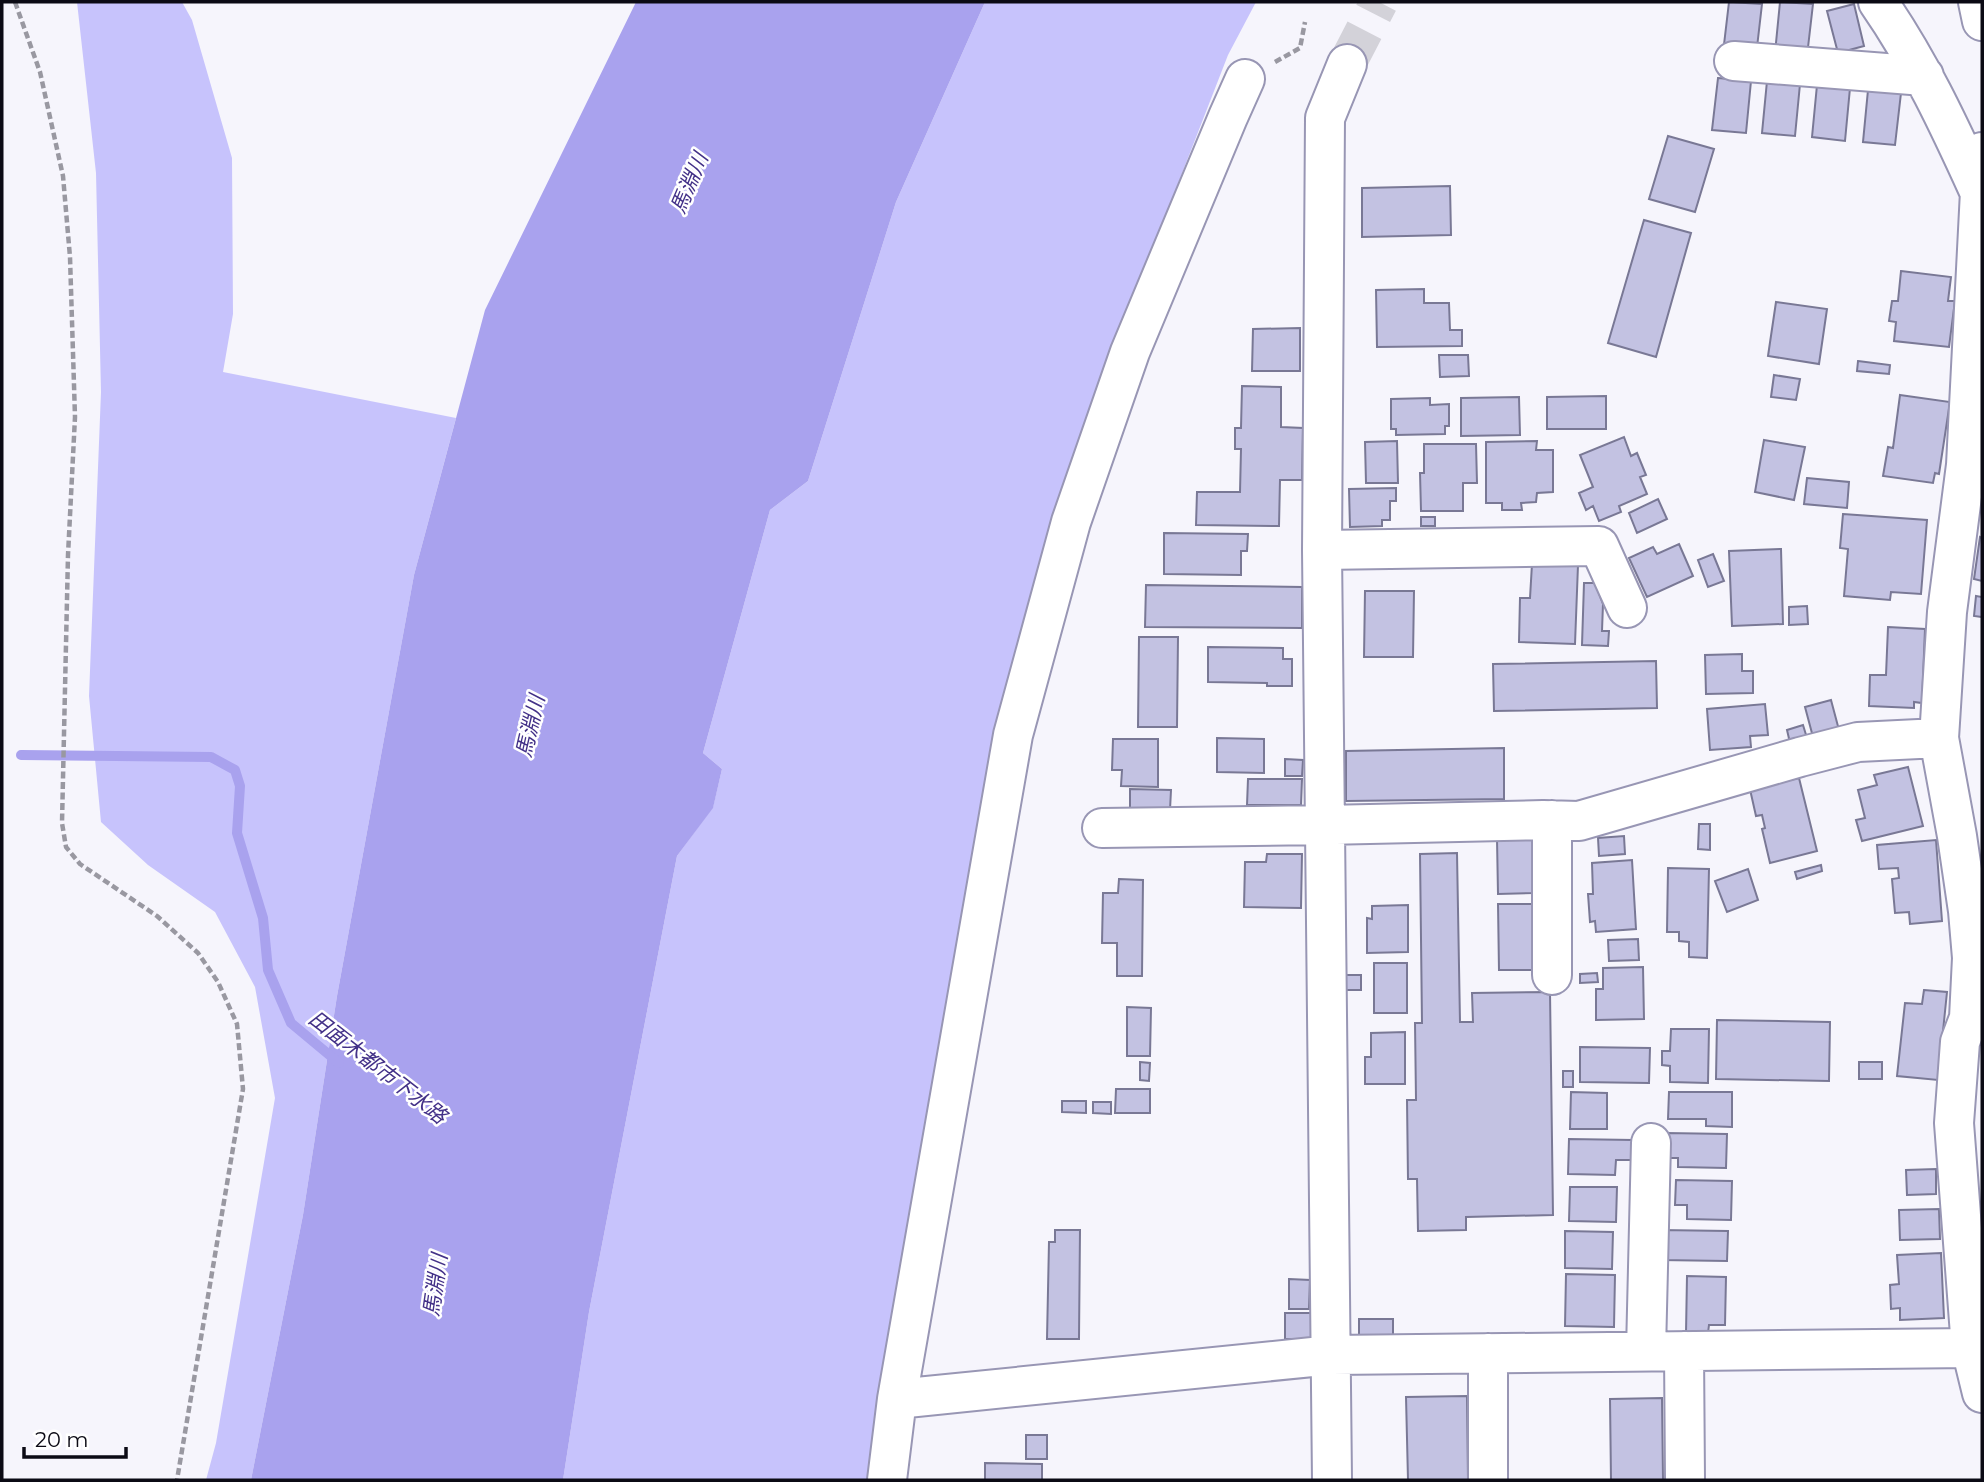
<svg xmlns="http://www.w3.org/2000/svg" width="1984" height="1482" font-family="Montserrat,'Noto Sans JP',sans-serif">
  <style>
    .green { fill: #c7c3fc }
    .water { fill: #a9a2ee }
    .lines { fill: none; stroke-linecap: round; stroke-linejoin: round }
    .stream { stroke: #a9a2ee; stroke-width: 10 }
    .building { fill: #c3c2e2; stroke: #797895; stroke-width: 2 }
    .minor-tunnel { stroke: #d3d2d9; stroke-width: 38; stroke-dasharray: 38 19; stroke-linecap: butt }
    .minor-casing { stroke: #9896b4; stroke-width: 42 }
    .path { stroke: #9998a1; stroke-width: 4.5; stroke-dasharray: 7 3.5; stroke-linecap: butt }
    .minor { stroke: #fff; stroke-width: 38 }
    .labels { text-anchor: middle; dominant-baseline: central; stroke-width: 5; stroke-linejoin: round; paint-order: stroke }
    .water-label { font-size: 21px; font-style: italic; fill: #433188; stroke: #fff }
  </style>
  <rect width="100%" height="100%" fill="#f6f5fc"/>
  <path class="green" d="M77,2h105l10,18 40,138 1,156 -10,58 233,46 -42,157 -77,421 -34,219 -52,265h-45l10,-37 59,-345 -20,-111 -40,-75 -67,-47 -47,-43 -12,-126 12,-304 -5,-219z
    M985,2h271l-28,53 -82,211 -72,207 -203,1007h-308l26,-168 88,-456 36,-49 9,-38 -19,-16 67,-243 38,-29 88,-279z"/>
  <path class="water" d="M636,2h349l-89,200 -88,279 -38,29 -67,243 19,16 -9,39 -36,48 -88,456 -26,168h-312l52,-265 34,-219 77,-421 71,-265z"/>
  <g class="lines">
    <path class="stream" d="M21,755l190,2 24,13 5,16 -3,47 26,85 5,52 23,53 48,40"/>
  </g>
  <path class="building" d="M1729,2l33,2 -6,52 -33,-3z
    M1780,2l33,2 -6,52 -32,-3z
    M1854,4l10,42 -26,7 -11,-42z
    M1718,78l33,3 -5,52 -34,-3z
    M1767,81l33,3 -5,52 -33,-3z
    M1817,85l33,3 -5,53 -33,-4z
    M1868,90l33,3 -6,52 -32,-3z
    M1668,136l46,13 -19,63 -46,-13z
    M1450,186l1,49 -89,2v-49z
    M1644,220l47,13 -35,124 -48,-14z
    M1901,271l50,6 -3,24h7l-6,46 -55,-6 2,-19 -7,-1 3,-20h6z
    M1424,289v14h25l1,27h12v16l-85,1 -1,-57z
    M1776,302l51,7 -8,55 -51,-8z
    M1300,328v43h-48l1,-42z
    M1439,355h29l1,21 -29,1z
    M1858,361l32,4 -1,9 -32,-3z
    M1774,375l26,4 -4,21 -25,-3z
    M1242,386l39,1v40l22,1 -1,52h-22l-1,46 -83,-1 1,-33h43l1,-43h-6v-21h6z
    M1900,395l50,7 -11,72 -4,-1 -2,10 -50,-7 5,-29 5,1z
    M1606,396v33h-59v-32z
    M1519,397l1,38 -59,1v-38z
    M1430,398v7l19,-1v22h-4v8l-49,1v-6h-5v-30z
    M1624,437l7,19 6,-3 9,22 -6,2 7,17 -28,12 2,6 -22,9 -6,-15 -7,4 -7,-17 14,-6 -13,-32z
    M1764,440l41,7 -11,53 -39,-8z
    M1397,441l1,42h-32l-1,-41z
    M1537,441l-1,9h17v42l-16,1 -1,9 -15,1 1,7h-20v-7h-16v-61z
    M1424,444h52l1,39h-14v28h-42l-1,-38h4z
    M1807,478l42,4 -2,26 -43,-4z
    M1396,488v13h-6v19h-8v6l-32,1 -1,-38z
    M1658,499l9,20 -30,14 -8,-20z
    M1843,514l84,6 -6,74 -30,-2 -1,8 -46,-4 4,-47 -8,-1z
    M1421,517h14v9h-14z
    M1164,533l84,1 -1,17h-6v24l-77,-1z
    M1980,537l2,1v43l-8,-2z
    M1679,544l14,32 -46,21 -18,-39 24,-11 4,7z
    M1781,549l2,75 -51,2 -3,-75z
    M1713,554l11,27 -16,6 -10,-27z
    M1532,564l46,1 -3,79 -56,-2 1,-44h10z
    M1584,583h11l8,21 -1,27h7l-1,15 -26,-1z
    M1146,585l156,2v41l-157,-1z
    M1365,591h49l-1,66h-49z
    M1976,596l6,1v20l-8,-1z
    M1807,606l1,18 -19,1v-18z
    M1888,627l37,2 -3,74 -8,-1v6l-45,-2 1,-31h16z
    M1139,637h39l-1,90h-39z
    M1208,647l75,1v11h9v27h-25v-3l-59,-1z
    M1742,654v17h11v22l-47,1 -1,-39z
    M1656,661l1,47 -163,3 -1,-47z
    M1831,700l8,30 -26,7 -8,-30z
    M1765,704l3,31 -18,1 1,11 -41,3 -3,-41z
    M1803,725l4,13 -17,5 -3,-13z
    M1217,738l47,1v34l-47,-1z
    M1113,739h45v48l-37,-1 1,-16h-10z
    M1504,748v51l-158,2v-50z
    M1285,759l18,1 -1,16h-17z
    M1908,767l15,59 -61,15 -6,-21 9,-2 -7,-28 19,-5 -3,-10z
    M1799,778l18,73 -47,12 -8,-34 3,-1 -3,-13 -6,1 -7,-31 32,-3z
    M1248,779h54l-1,26h-54z
    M1130,789l41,1 -1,20h-40z
    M1699,824h11v26l-12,-1z
    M1624,836l1,18 -26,2 -1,-18z
    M1497,839h35l1,54 -35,1z
    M1936,840l6,81 -32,3 -1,-12 -14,1 -3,-34 7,-1 -1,-10 -19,1 -2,-24z
    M1457,853l3,169h13l-1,-29 78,-1 3,223 -87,2v13l-48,1 -1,-52h-9l-1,-79h9l-1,-77h7l-2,-169z
    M1267,854h35l-1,54 -57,-1 1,-45h21z
    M1632,860l4,69 -40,3 -1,-11 -5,1 -2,-28h5l-1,-31z
    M1821,865l1,6 -25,8 -2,-7z
    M1668,868l41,1 -2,89 -18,-1v-15l-10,-1v-9h-12z
    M1748,869l10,31 -31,12 -12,-31z
    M1119,879l24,1 -1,96h-25v-33h-15l1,-50h15z
    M1498,904h38l1,66h-38z
    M1408,905v47l-41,1v-35l5,1v-13z
    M1638,939l1,21 -30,1 -1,-21z
    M1374,963h33v50h-33z
    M1643,967l1,52 -48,1v-31h7v-21z
    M1597,973l1,9 -18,1v-9z
    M1344,975h17v15h-17z
    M1924,990l23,2 -9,88 -41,-4 8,-73 17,1z
    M1127,1007l24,1 -1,48h-23z
    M1717,1020l113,2 -1,59 -113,-2z
    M1671,1029h38l-1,54 -38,-1v-16l-8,-1v-14h8z
    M1405,1032v52h-40v-27h6v-24z
    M1580,1047l70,1 -1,35 -69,-1z
    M1140,1062l10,1 -1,18 -9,-1z
    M1859,1062h23v17h-23z
    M1563,1071h10v16h-10z
    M1116,1089h34v24h-35z
    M1571,1092l36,1v36h-37z
    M1669,1092h63v35l-26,-1v-7h-38z
    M1062,1101h24v12l-24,-1z
    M1093,1102h18v12l-18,-1z
    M1666,1133l61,1 -1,34 -48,-1v-9h-13z
    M1569,1139l64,1 -1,20h-16l-1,15 -47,-1z
    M1936,1169v25l-29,1 -1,-25z
    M1676,1180l56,1 -1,39 -44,-1v-14h-12z
    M1570,1187h47l-1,35 -47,-1z
    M1939,1209l1,30 -40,1 -1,-30z
    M1055,1230h25l-1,109h-32l2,-97h6z
    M1660,1230l68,1 -1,30 -67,-1z
    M1565,1231l48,1 -1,37 -47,-1z
    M1941,1253l3,65 -44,2v-12l-9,1 -1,-24 9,-1 -2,-29z
    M1566,1274l49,1 -1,52 -49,-1z
    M1687,1276l39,1 -1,48h-16l-1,8h-22z
    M1289,1279l21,1 -1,29h-20z
    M1285,1313h29v26h-29z
    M1359,1319h34v21h-34z
    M1467,1396l1,84h-60l-2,-83z
    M1662,1398l1,82h-52l-1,-81z
    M1026,1435h21v24h-21z
    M985,1463l57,1v16h-57z"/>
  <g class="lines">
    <path class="minor-tunnel" d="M1347,64l32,-62"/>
    <defs>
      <path id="minor" d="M1878,2c41,59 71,123 101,189
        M1978,2l4,19
        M1734,61l190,15
        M1982,152l-16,313 -19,147 -8,126 18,98 11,75 4,47 -3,60 -9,24 -6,81 17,225 11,45
        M1322,550l277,-4 28,62
        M1552,820v155
        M1102,828l223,-3 218,-5 36,1 221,-64 58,-15 81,-4
        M1646,1351l5,-208
        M1684,1351l1,129
        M1488,1353v127
        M897,1399l435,-44 639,-7
        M887,1480l10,-81 116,-664 58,-213 59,-170 98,-235 17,-38
        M1332,1480l-10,-930 3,-432 22,-54"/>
    </defs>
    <use href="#minor" class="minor-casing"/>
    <path class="path" d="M15,2l25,70 23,104 7,81 5,160 -7,138 -6,268 4,24 14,17 77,52 41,37 20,29 19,42 6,65 -66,391
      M1275,62l25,-14 5,-26"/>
    <use href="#minor" class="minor"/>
  </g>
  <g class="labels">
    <g class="water-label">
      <text transform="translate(689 183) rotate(-67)">馬淵川</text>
      <text transform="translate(530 726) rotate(-77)">馬淵川</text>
      <text transform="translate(378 1067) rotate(38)">田面木都市下水路</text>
      <text transform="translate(435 1285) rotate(-82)">馬淵川</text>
    </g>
  </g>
  <rect width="1984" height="1482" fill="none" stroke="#0b0a14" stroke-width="7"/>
  <path d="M24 1447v10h102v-10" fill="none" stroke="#0b0a14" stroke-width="3.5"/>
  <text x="35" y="1447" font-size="21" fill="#0b0a14" stroke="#ffffff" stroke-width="5" paint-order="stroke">20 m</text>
</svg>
